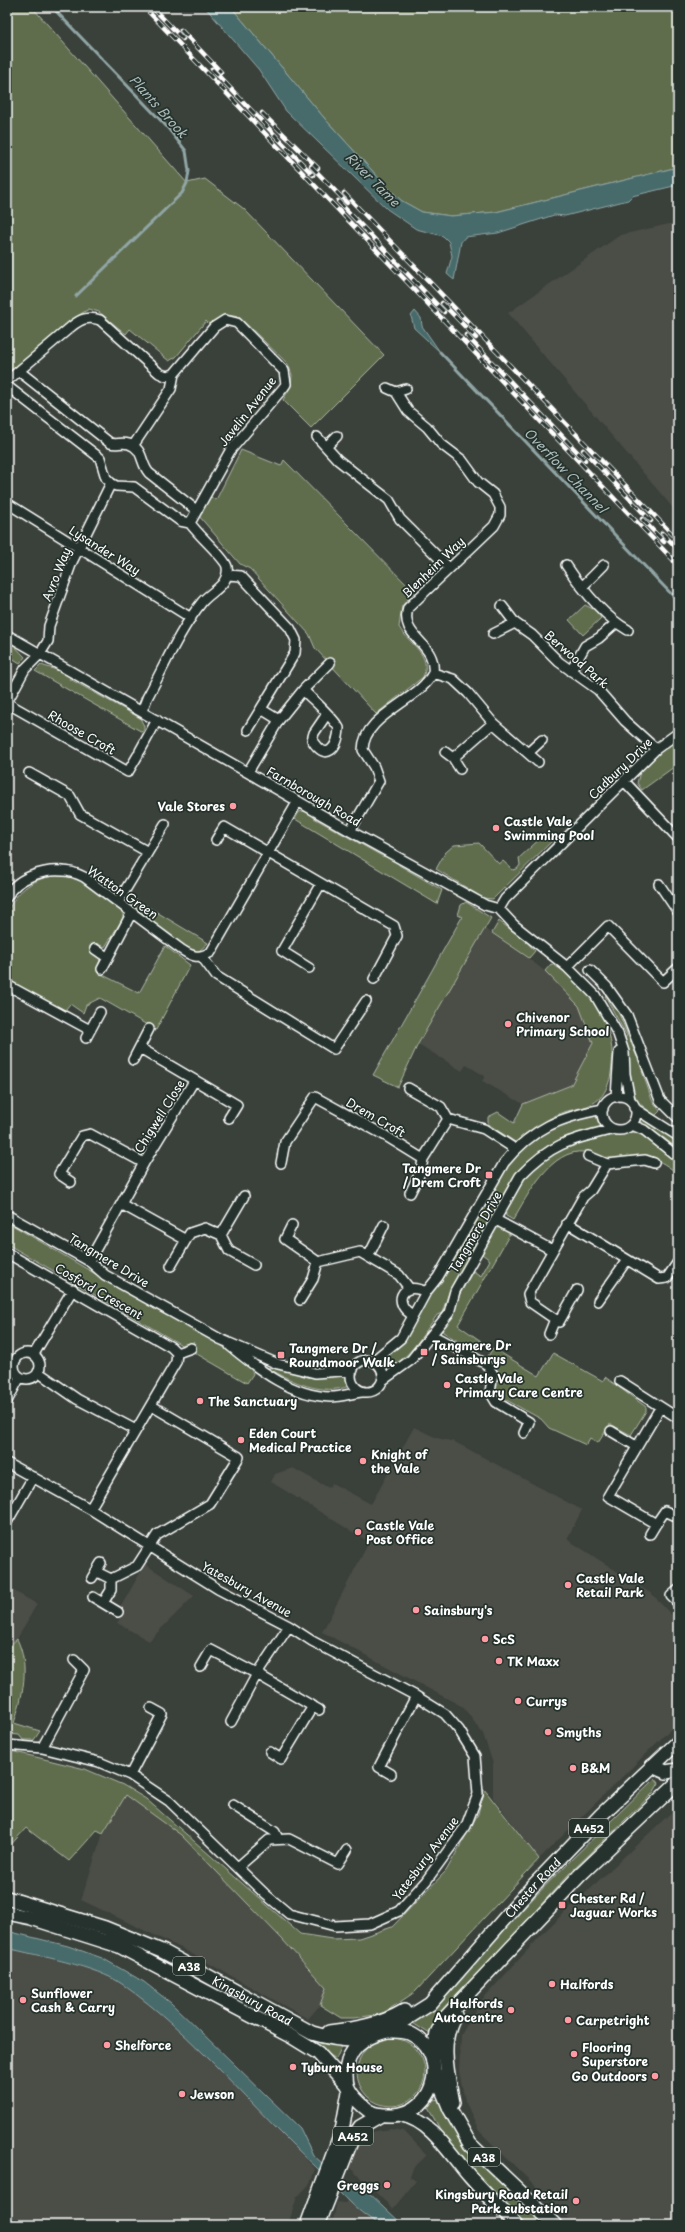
<svg xmlns="http://www.w3.org/2000/svg" width="685" height="2232" font-family="'Playpen Sans',sans-serif">
  <style>
    .built { fill: #4c4d47 }
    .green { fill: #5f6d4e; stroke: #afb6a6 }
    .water { fill: #476b6b; stroke: #91a6a6 }
    .lines { fill: none; stroke-linecap: round; stroke-linejoin: round }
    .stream { stroke: #91a6a6; stroke-width: 3 }
    .minor-casing { stroke: #fff; stroke-width: 12 }
    .highway-casing { stroke: #fff; stroke-width: 16 }
    .minor { stroke: #26332d; stroke-width: 9 }
    .highway { stroke: #26332d; stroke-width: 13 }
    .rail-casing { stroke: #fff; stroke-width: 4.5 }
    .rail { stroke: #26332d; stroke-width: 3; stroke-dasharray: 9; stroke-linecap: butt }
    .poi-dot { fill: #ff9aa2; stroke: #26332d; stroke-width: 1.5 }
    .labels { text-anchor: middle; dominant-baseline: central; stroke-width: 3.5; stroke-linejoin: round; paint-order: stroke }
    .shield { fill: #26332d; stroke: #bec2c0; stroke-width: 1 }
    .shield-label { font-size: 11px; font-weight: bold; fill: #fff }
    .street-label { font-size: 12px; fill: #fff; stroke: #26332d }
    .poi-label { font-size: 12px; font-weight: bold; fill: #fff; stroke: #26332d; text-anchor: start }
    .water-label { font-size: 13px; font-style: italic; fill: #acbcbc; stroke: #26332d }
  </style>
  <rect width="100%" height="100%" fill="#3a403a"/>
  <filter id="ink" filterUnits="userSpaceOnUse"><feTurbulence type="fractalNoise" baseFrequency=".025" numOctaves="2"/><feDisplacementMap in="SourceGraphic" scale="8" xChannelSelector="R" yChannelSelector="G"/><feConvolveMatrix kernelMatrix="1 2 1 2 8 2 1 2 1" color-interpolation-filters="sRGB"/></filter>
  <g filter="url(#ink)">
    <path class="built" d="M678,222v292l-170,-201 112,-78z
      M485,929l43,29 27,21 24,27 14,36 -22,43 -48,19 -41,-23 3,-5 -19,-11 -4,6 -44,-27z
      M414,1427l23,11 18,4 127,68 -15,29 85,55 26,28v100l-139,137 -46,-61v-34l-10,-30 -20,-27 -141,-75 47,-90 -98,-60 4,-8 18,-6 36,20 3,-5 39,21z
      M145,1564l49,32 -45,45 -32,-18 7,-12 -4,-3z
      M7,1587l30,17 -20,35 -10,9z
      M126,1795l55,40 101,104 44,50 -6,16 -12,14 -125,-70 -102,-49 22,-67z
      M678,1806v419h-103l-96,-94 -14,-30 -6,-30 2,-36 18,-32 67,-73z
      M7,1948l91,23 23,12 26,19 54,49 65,65 49,53 -5,15 -13,13 -9,28h-281z
      M391,2129l13,2 23,24 -14,14 -3,8 6,4 -23,28 -44,-42 7,-23 6,-6 13,-7z
      M349,2200l14,14 18,11h-49l5,-23 8,1z"/>
    <path class="green" d="M7,7h25l155,176 18,-4 39,30 140,146 -73,73 -28,-28 8,-14 1,-11 -4,-11 -49,-47c-13,-3 -19,-1 -29,8l-4,-4 -30,36 -7,4 -39,-32 -4,5 -27,-22 -10,-3 -12,7 -70,58z
      M231,7h447v160l-182,45 -45,4 -29,-4 -20,-11 -15,-14 -61,-67z
      M241,450l40,16 3,-6 130,132 -12,14 -3,21c10,17 34,28 24,50l-47,37 -61,-66 -6,-14 -59,-65 -10,-5 -41,-48 10,-20 7,4z
      M585,605l10,5 6,8 -18,17 -14,-15z
      M7,638l18,19 -5,6 -13,-8z
      M41,665l28,9 1,5 70,39 4,8v7l-109,-62z
      M678,736v28l-36,26 -5,-7 3,-11z
      M304,811l9,3 1,4 68,38 9,1 8,6v2l43,25 -5,14 -142,-85 4,-7z
      M543,836h6l3,5 -59,58 -10,-1 -47,-29 9,-16 9,-8 25,-2 20,21 4,-3 10,9 4,-1 3,-4 -1,-7z
      M53,875c31,0 47,18 70,36v7l-18,29 -8,-3 -5,5 8,10 -3,13 42,21 26,-47 25,19 -34,65 -56,-32 -14,7 -3,8 -13,-9 -5,6 -58,-30v-66c8,-23 24,-33 46,-39z
      M130,896l78,47 -10,9 -9,-1 -56,-45z
      M466,902l25,16 -73,126 -20,43 -25,-12 89,-158 -4,-2 3,-10z
      M499,921l26,19 10,11 -6,7 -37,-25z
      M551,964c39,17 68,66 60,109 -1,8 -5,19 -11,25 -11,11 -25,10 -39,15 -17,7 -30,20 -46,29l-27,-18v-7l10,-5 16,11 9,-19 48,-19 22,-42 -14,-37 -34,-35z
      M608,994l9,15 20,48 5,1 4,11 -4,2 10,29 8,11 -5,5 -16,-13 -10,-18 -5,-47 3,-2 -22,-40z
      M596,1115l6,14 -34,7 -33,19 -16,17 -70,120 -7,21 -5,2c-15,21 -27,42 -49,55l-7,-12c28,-20 31,-35 47,-63l4,-3 71,-121c23,-30 54,-51 93,-56z
      M642,1115l36,25v9l-14,-11 -25,-14z
      M630,1132c20,3 33,16 48,28v14c-27,-22 -31,-15 -63,-14 -10,0 -20,-6 -30,-8 -34,-4 -58,44 -72,68l-7,-4 -1,-5c8,-12 14,-26 23,-37 24,-30 60,-37 96,-39z
      M7,1222l160,94 2,-2 40,23 41,29 3,8 -6,9 -240,-139z
      M499,1226l12,6 -53,93 23,16 -4,10h-3l-31,-19 -2,-5 32,-56 8,5 9,-16 -8,-6 14,-27z
      M493,1348l46,28 14,-23 50,28 2,-4 41,30v4l-15,24 -21,-11 -12,19 -8,-5 -4,7 -37,-17 -8,-9 -42,-23 -4,-6c1,-16 4,-20 -8,-32z
      M276,1366l73,7 1,13c-29,10 -57,-4 -82,-18z
      M17,1639c13,27 6,56 -3,84l26,8 -6,9h-11l-4,-5 -12,-1v-86z
      M7,1750l78,19 38,16 23,14 154,135 32,5 27,-1 33,-11 54,-56 32,-57 6,-25 55,70 -124,133 -33,22 -28,4h-13l-21,-13 6,-17 -44,-49 -101,-104 -55,-40 -23,38 -6,-3 -28,31 -43,-33 -19,21z
      M655,1778l4,5 -6,10 -85,82 -60,66 -58,60 -14,16 -6,17 -19,-12 160,-162z
      M7,1902l112,35 223,109 -6,13 -33,-22 -171,-92 -125,-38z
      M357 2072a34 34 0 1 1 68 0a34 34 0 1 1-68 0Z
      M439,2099l109,126h-26l-74,-82 -20,-35 5,-8z"/>
    <path class="water" d="M205,7h26l95,113 61,67 15,14 20,11 29,4 45,-4 182,-45v18l-46,11 -4,4 -63,16 -11,-1 -56,18 -33,4 -4,5 -7,38 -7,-6 5,-18 -3,-14 -6,-6 -27,-7 -29,-20 -101,-98 -27,-41z
      M415,311l6,7 1,8 18,26 -26,-24 -3,-12z
      M7,1931l61,15 34,12 42,24 27,21 129,125 13,27 34,30 19,5 37,35c-7,0 -18,2 -24,-1 -25,-13 -43,-38 -63,-57 -65,-60 -121,-132 -194,-183 -26,-18 -83,-28 -115,-36z"/>
    <g class="lines">
      <path class="stream" d="M52,7l115,120 19,24 3,20 -2,12 -5,10 -106,103
        M440,352l238,249"/>
      <defs>
        <path id="minor" d="M19,371l91,72c6,2 12,-1 19,1 15,5 11,19 20,29l47,37
          M7,381l65,-55c9,-7 16,-10 28,-6l59,53 7,3 8,-2 40,-47 11,-7 12,3 47,48 2,13 -2,3 -54,64 -40,72c7,11 36,36 37,44 3,18 -16,24 -25,35 -23,29 -38,65 -55,96l-5,13
          M7,386l93,72 6,20 5,5 5,3 18,1 46,34 10,2
          M387,388l9,4 10,-3
          M317,437l21,23 51,40 11,19 49,49
          M133,446l38,-57 3,-15
          M326,447l11,-11
          M7,503l184,115
          M566,565c16,24 37,51 62,65
          M228,575l13,1 49,52 6,12 -1,13 -47,77
          M582,587l22,-22
          M502,606l13,17 17,12 27,27 39,28 27,31 31,28
          M493,634l22,-11
          M7,635l343,196 135,74 14,4 15,16 53,42 28,28 23,39 6,18 1,22 5,26
          M571,671l14,-25 14,-8 17,-15
          M433,673l20,6 15,14 25,30 45,39
          M303,690l27,-27
          M7,702l18,-33 15,-15 8,-13 1,-15 23,-64 39,-79
          M7,703l121,69 10,-17
          M261,709l18,11
          M140,751l17,-31
          M445,752l8,6 7,11
          M528,753l14,-13
          M453,758l40,-35
          M248,772l31,-52 24,-30c12,12 27,24 36,38 -1,20 -13,35 -27,12l2,-7 13,-19
          M29,773l41,23 10,18 68,38 -30,50
          M624,781l54,57
          M350,831l29,-50 -5,-14 -11,-17c0,-35 56,-49 70,-77 4,-31 -34,-35 -25,-65l86,-82 6,-11v-8l-7,-13 -15,-12 -16,-22 -21,-16 -14,-17 -19,-16 -12,-19
          M216,840l8,-13 170,99 3,10 -23,43
          M148,852l17,-28
          M659,884l19,28
          M7,897c8,-19 37,-28 56,-26 7,0 15,3 21,6l98,73c11,7 17,9 29,2l87,-151
          M499,909l6,-10 151,-150 22,-16
          M95,949l13,9
          M202,957l14,19 118,73 32,-48
          M567,967l41,-41 55,56 15,-14
          M309,968l-27,-17 38,-66
          M102,969l30,-57
          M590,970l17,17 20,28 33,85 18,18
          M7,985l83,45
          M86,1038l14,-26
          M140,1048l97,57 -8,13
          M133,1060l16,-31
          M408,1088l33,19 7,12
          M602 1113a17 17 0 1 1 34 0a17 17 0 1 1-34 0Z
          M616,1097l3,-45
          M634,1108l44,28
          M632,1125l12,5 34,27
          M281,1163l4,-21 30,-45 69,38 39,24 25,-40 36,10 31,20
          M607,1164l38,-4 9,3
          M71,1182l-12,-8 23,-38 8,-2 54,29
          M410,1193l11,-22 2,-12
          M244,1196l-23,39 8,16 25,14
          M121,1204l65,36
          M7,1215l82,46 16,14 115,64 58,25 37,9 38,-3
          M496,1220l56,30
          M567,1223l92,56 8,-1 11,-16
          M292,1225l-7,14 33,23 42,-10 39,23 10,13
          M7,1253l164,94 6,6 -1,9 -86,147
          M369,1255l15,-30
          M89,1261l55,-98 50,-82
          M171,1266l19,-33 15,-5 16,7
          M577,1290l-18,32 -29,-20 -2,-8 55,-97 8,-7 16,-26 -19,-8
          M300,1300l13,-21 5,-17
          M598,1301l29,-41
          M413,1315c-20,-9 -14,-36 13,-23
          M549,1334l6,-15
          M432,1335l54,29 7,10 -3,18 6,10 33,20 -5,11
          M230,1346c29,24 62,50 101,51 10,0 21,-4 31,-5
          M14 1366a13 13 0 1 1 26 0a13 13 0 1 1-26 0Z
          M177,1353l14,-5
          M34,1354l39,-65
          M351 1376a16 16 0 1 1 32 0a16 16 0 1 1-32 0Z
          M373,1361l28,-23 25,-46 12,-15 66,-114c28,-35 57,-46 99,-54
          M38,1372l39,27 59,31
          M383,1380l28,-20 38,-47 6,-22 65,-115c31,-33 52,-37 94,-47
          M620,1381l58,37
          M7,1401l13,-24
          M611,1431l25,15
          M7,1463l83,46 128,80 71,37 23,15 104,55 29,18 14,16 16,26 3,38 -12,32 -40,55 -27,30 -29,13 -35,2 -46,-12 -24,-20 -96,-93 -39,-26 -31,-13 -57,-14 -35,-3
          M7,1522l26,-45
          M656,1524l9,-13 13,6
          M650,1534l6,-10 -48,-28 52,-88
          M97,1572l14,7v11l-8,13
          M92,1578l9,-15
          M111,1579l26,-13 20,-31 53,-31 29,-47 -87,-51
          M678,1590l-7,6 7,7
          M93,1597l25,15
          M201,1667l10,-17 46,24 62,36
          M231,1722l26,-48 32,-48
          M42,1748l42,-78 -10,-10
          M270,1752l11,7 32,-53
          M391,1774l-12,-7 37,-71
          M130,1775l32,-61 -11,-6
          M233,1805l42,27 3,7
          M238,1867l31,-27 20,-1 49,25 9,-14"/>
        <g id="highway">
          <path d="M652,1766l14,6 12,-2"/>
          <path id="s1" d="M7,1898l98,30 59,24 148,81c17,5 35,9 53,6"/>
          <path d="M7,1913l24,5 88,28 173,91 26,16 28,31"/>
          <path id="s2" d="M387,2031l43,-27 102,-117 69,-72 77,-73"/>
          <path d="M387,2031c7,0 15,-1 22,2 41,18 29,80 -16,82 -20,1 -25,-3 -39,-18 -6,-7 -8,-12 -8,-22 0,-26 18,-38 41,-44z"/>
          <path d="M329,2032c27,-3 51,-7 75,-21"/>
          <path d="M433,2062l4,-29 7,-14 136,-144 98,-93"/>
          <path d="M435,2073l15,36 20,35 85,81"/>
          <path d="M453,2103c-5,-28 -14,-62 2,-88"/>
          <path d="M402,2115c30,6 49,41 69,63 14,16 30,31 45,47"/>
          <path d="M307,2225l35,-95 7,-38"/>
          <path d="M318,2225l34,-86 8,-12 19,-11"/>
        </g>
      </defs>
      <use href="#minor" class="minor-casing"/>
      <use href="#highway" class="highway-casing"/>
      <use href="#minor" class="minor"/>
      <use href="#highway" class="highway"/>
      <defs>
        <path id="rail" d="M144,7l534,558
          M152,7l31,32
          M181,30l40,42
          M212,69l101,106
          M262,113l56,55
          M311,166l36,37
          M344,193l334,347
          M338,201l106,111
          M442,303l34,35
          M466,335l119,125
          M583,450l68,71
          M642,519l22,23
          M662,533l16,16"/>
      </defs>
      <use href="#rail" class="rail-casing"/>
      <use href="#rail" class="rail"/>
    </g>
  </g>
  <g class="poi-dot">
    <circle cx="233" cy="806" r="4"/>
    <circle cx="496" cy="828" r="4"/>
    <circle cx="508" cy="1024" r="4"/>
    <rect x="485" y="1171" width="8" height="8" rx="2"/>
    <rect x="420" y="1348" width="8" height="8" rx="2"/>
    <rect x="277" y="1351" width="8" height="8" rx="2"/>
    <circle cx="447" cy="1385" r="4"/>
    <circle cx="200" cy="1401" r="4"/>
    <circle cx="241" cy="1440" r="4"/>
    <circle cx="363" cy="1461" r="4"/>
    <circle cx="358" cy="1532" r="4"/>
    <circle cx="568" cy="1585" r="4"/>
    <circle cx="416" cy="1610" r="4"/>
    <circle cx="485" cy="1639" r="4"/>
    <circle cx="499" cy="1661" r="4"/>
    <circle cx="518" cy="1701" r="4"/>
    <circle cx="548" cy="1732" r="4"/>
    <circle cx="573" cy="1768" r="4"/>
    <rect x="558" y="1901" width="8" height="8" rx="2"/>
    <circle cx="552" cy="1984" r="4"/>
    <circle cx="23" cy="2000" r="4"/>
    <circle cx="511" cy="2010" r="4"/>
    <circle cx="568" cy="2020" r="4"/>
    <circle cx="107" cy="2045" r="4"/>
    <circle cx="574" cy="2054" r="4"/>
    <circle cx="293" cy="2067" r="4"/>
    <circle cx="655" cy="2076" r="4"/>
    <circle cx="182" cy="2094" r="4"/>
    <circle cx="387" cy="2185" r="4"/>
    <circle cx="576" cy="2201" r="4"/>
  </g>
  <g class="labels">
    <g class="shield">
      <rect x="569" y="1819" width="40" height="18" rx="3"/>
      <rect x="173" y="1957" width="32" height="18" rx="3"/>
      <rect x="333" y="2127" width="40" height="18" rx="3"/>
      <rect x="468" y="2148" width="32" height="18" rx="3"/>
    </g>
    <g class="shield-label">
      <text x="589" y="1828">A452</text>
      <text x="189" y="1966">A38</text>
      <text x="353" y="2136">A452</text>
      <text x="484" y="2157">A38</text>
    </g>
    <g class="street-label">
      <text transform="translate(247 411) rotate(-52)">Javelin Avenue</text>
      <text transform="translate(105 550) rotate(32)">Lysander Way</text>
      <text transform="translate(433 567) rotate(-44)">Blenheim Way</text>
      <text transform="translate(56 574) rotate(-68)">Avro Way</text>
      <text transform="translate(577 659) rotate(41)">Berwood Park</text>
      <text transform="translate(82 732) rotate(30)">Rhoose Croft</text>
      <text transform="translate(620 768) rotate(-44)">Cadbury Drive</text>
      <text transform="translate(314 796) rotate(30)">Farnborough Road</text>
      <text transform="translate(123 892) rotate(35)">Watton Green</text>
      <text transform="translate(159 1116) rotate(-58)">Chigwell Close</text>
      <text transform="translate(376 1117) rotate(30)">Drem Croft</text>
      <text transform="translate(475 1232) rotate(-60)">Tangmere Drive</text>
      <text transform="translate(109 1260) rotate(31)">Tangmere Drive</text>
      <text transform="translate(99 1291) rotate(30)">Cosford Crescent</text>
      <text transform="translate(247 1589) rotate(29)">Yatesbury Avenue</text>
      <text transform="translate(425 1858) rotate(-53)">Yatesbury Avenue</text>
      <text stroke="none"><textPath href="#s2" startOffset="206">Chester Road</textPath></text>
      <text stroke="none"><textPath href="#s1" startOffset="267">Kingsbury Road</textPath></text>
    </g>
    <g class="poi-label">
      <text x="225" y="806" text-anchor="end">Vale Stores</text>
      <text x="504" y="821">Castle Vale<tspan x="504" dy="14">Swimming Pool</tspan></text>
      <text x="516" y="1017">Chivenor<tspan x="516" dy="14">Primary School</tspan></text>
      <text x="481" y="1168" text-anchor="end">Tangmere Dr<tspan x="481" dy="14">/ Drem Croft</tspan></text>
      <text x="432" y="1345">Tangmere Dr<tspan x="432" dy="14">/ Sainsburys</tspan></text>
      <text x="289" y="1348">Tangmere Dr /<tspan x="289" dy="14">Roundmoor Walk</tspan></text>
      <text x="455" y="1378">Castle Vale<tspan x="455" dy="14">Primary Care Centre</tspan></text>
      <text x="208" y="1401">The Sanctuary</text>
      <text x="249" y="1433">Eden Court<tspan x="249" dy="14">Medical Practice</tspan></text>
      <text x="371" y="1454">Knight of<tspan x="371" dy="14">the Vale</tspan></text>
      <text x="366" y="1525">Castle Vale<tspan x="366" dy="14">Post Office</tspan></text>
      <text x="576" y="1578">Castle Vale<tspan x="576" dy="14">Retail Park</tspan></text>
      <text x="424" y="1610">Sainsbury's</text>
      <text x="493" y="1639">ScS</text>
      <text x="507" y="1661">TK Maxx</text>
      <text x="526" y="1701">Currys</text>
      <text x="556" y="1732">Smyths</text>
      <text x="581" y="1768">B&amp;M</text>
      <text x="570" y="1898">Chester Rd /<tspan x="570" dy="14">Jaguar Works</tspan></text>
      <text x="560" y="1984">Halfords</text>
      <text x="31" y="1993">Sunflower<tspan x="31" dy="14">Cash &amp; Carry</tspan></text>
      <text x="503" y="2003" text-anchor="end">Halfords<tspan x="503" dy="14">Autocentre</tspan></text>
      <text x="576" y="2020">Carpetright</text>
      <text x="115" y="2045">Shelforce</text>
      <text x="582" y="2047">Flooring<tspan x="582" dy="14">Superstore</tspan></text>
      <text x="301" y="2067">Tyburn House</text>
      <text x="647" y="2076" text-anchor="end">Go Outdoors</text>
      <text x="190" y="2094">Jewson</text>
      <text x="379" y="2185" text-anchor="end">Greggs</text>
      <text x="568" y="2194" text-anchor="end">Kingsbury Road Retail<tspan x="568" dy="14">Park substation</tspan></text>
    </g>
    <g class="water-label">
      <text transform="translate(159 106) rotate(48)">Plants Brook</text>
      <text transform="translate(373 179) rotate(45)">River Tame</text>
      <text transform="translate(566 470) rotate(46)">Overflow Channel</text>
    </g>
  </g>
  <rect width="685" height="2232" fill="none" stroke="#26332d" stroke-width="24"/>
  <rect x="12" y="12" width="661" height="2208" fill="none" stroke="#fff" stroke-width="1.5" filter="url(#ink)"/>
</svg>
